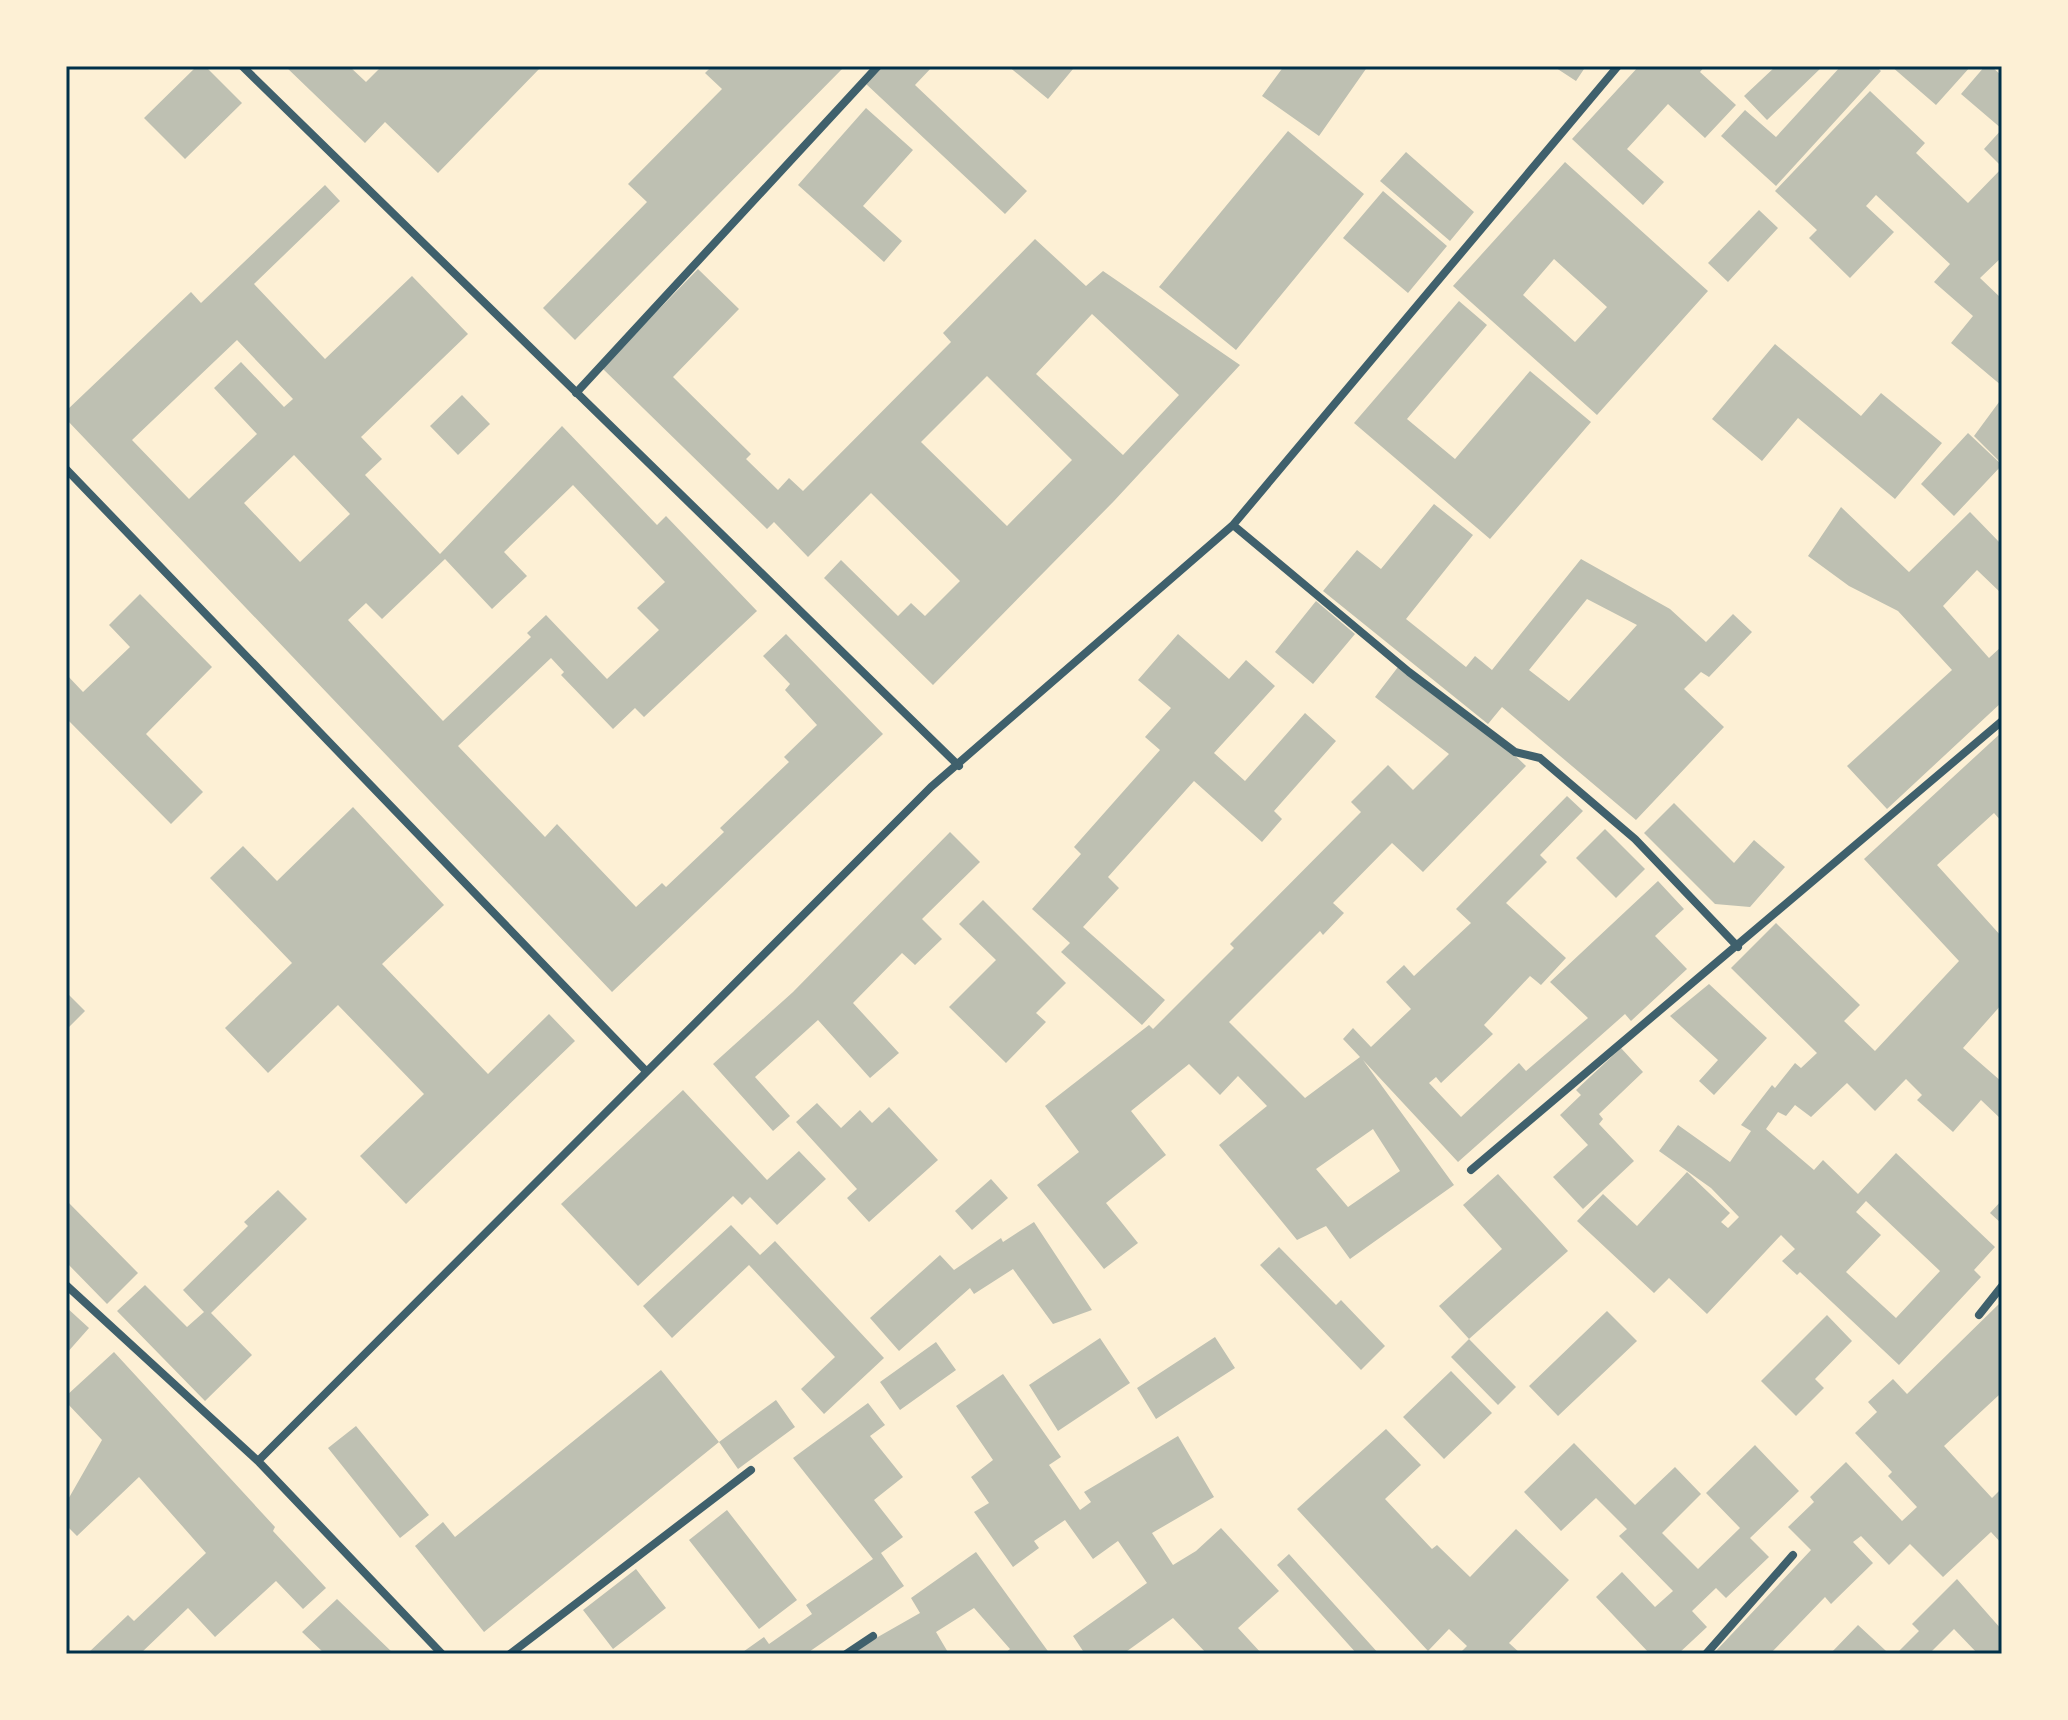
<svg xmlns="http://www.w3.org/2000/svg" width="2068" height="1720" font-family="Arial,sans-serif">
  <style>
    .building { fill: #bec0b2; fill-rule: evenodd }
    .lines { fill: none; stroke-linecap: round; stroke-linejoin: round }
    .minor { stroke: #3f606c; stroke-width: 8 }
    .neatline { fill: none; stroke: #003049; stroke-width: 3 }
  </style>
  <rect width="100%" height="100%" fill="#fdf0d5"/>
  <path class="building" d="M197,66h8l37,37 -57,56 -41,-41z
    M285,66h64l17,16 16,-16h160l-104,107 -53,-51 -20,21z
    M712,66h133l-270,274 -32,-32 104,-106 -19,-18 94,-95 -17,-16z
    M881,66h52l-18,19 112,106 -22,23 -140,-131z
    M1008,66h61l4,3 -25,30z
    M1284,66h84l-49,70 -57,-40z
    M1553,66h33l-10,15z
    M1639,66h66l-5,6 36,33 -31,33 -37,-34 -41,45 37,33 -21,23 -71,-66z
    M1776,66h47l-56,54 -23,-24z
    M1841,66h35l5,5 -105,115 -55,-50 24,-26 31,27z
    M1891,66h80l-35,39z
    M1985,66h6l11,10v91l-18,-18 18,-20 -41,-35z
    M1870,91l55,52 -9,10 52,50 34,-35v89l-22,21 22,21v87l-51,-43 22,-27 -39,-34 16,-18 -74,-69 -10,11 28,26 -44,46 -41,-40 8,-8 -42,-39z
    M866,108l47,42 -50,56 39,35 -18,21 -86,-77z
    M1288,131l76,63 -128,156 -77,-63z
    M1406,152l68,60 -24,29 -70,-60z
    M1565,162l143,129 -111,124 -144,-129zM1554,259l53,48 -32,35 -52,-47z
    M325,185l15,16 -86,83 71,75 87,-83 56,58 -107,103 21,22 -17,16 75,79 122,-128 95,99 9,-9 91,95 -113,106 -9,-9 -22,21 -52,-54 3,-3 -13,-14 -93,88 87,91 12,-13 79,83 26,-24 4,4 58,-55 -4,-4 69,-66 -5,-5 33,-32 -32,-35 5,-6 -27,-28 23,-22 97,100 -271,258 -546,-573v-8l125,-119 10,11zM237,340l56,59 -9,8 -43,-45 -27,26 43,46 -68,65 -57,-59zM294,455l56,59 -50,48 -56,-59zM573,485l92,97 -28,26 22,22 -52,49 -61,-64 -19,18 4,4 -88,84 -95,-101 18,-17 16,16 63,-60 47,50 35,-33 -23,-24z
    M1383,191l64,55 -39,47 -65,-55z
    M1759,210l19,18 -50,54 -20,-19z
    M1035,239l51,47 17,-15 137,94 -126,136 -181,184 -109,-107 17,-18 57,56 13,-13 14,13 35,-35 -89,-88 -63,64 -34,-35 -7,7 -165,-161 96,-99 41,40 -66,68 78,77 -5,5 32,31 11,-12 14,13 148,-149 -8,-9zM1092,314l87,81 -56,60 -87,-81zM987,376l85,84 -65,66 -86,-84z
    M1459,301l28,24 -80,94 48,40 75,-88 61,51 -101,117 -136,-116z
    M1775,344l86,72 20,-23 61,50 -47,56 -97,-81 -36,43 -50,-42z
    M462,395l28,29 -32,31 -28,-29z
    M2002,398v66l-28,-28z
    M1968,433l34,32 -48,51 -33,-32z
    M1434,504l39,31 -67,84 60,48 9,-11 17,14 89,-111 89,50 36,33 27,-28 19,18 -43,45 -8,-5 -17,17 40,38 -88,93 -134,-113 -14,17 -165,-133 34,-41 24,19zM1587,599l50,26 -68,76 -40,-31z
    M1841,507l68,65 61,-60 32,33v49l-25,-24 -34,36 46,52 13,-12v56l-115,107 -40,-43 105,-96 -54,-59 -49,-25 -41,-30z
    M140,594l72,73 -66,67 57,58 -32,32 -105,-106v-44l17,18 47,-45 -21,-22z
    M1316,601l39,33 -42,50 -38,-32z
    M1178,634l51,45 17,-19 29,26 -61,67 31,28 60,-68 31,28 -62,70 8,8 -20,23 -68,-61 -86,96 11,11 -36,39 82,73 -23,25 -81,-73 9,-9 -38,-34 49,-55 -7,-7 86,-97 -15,-13 26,-29 -33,-28z
    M1398,667l107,79 21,20 -103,106 -31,-29 -59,60 11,10 -21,22 -3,-4 -91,91 76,76 55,-41 -17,-18 10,-11 18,19 40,-38 -25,-27 18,-17 10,11 57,-53 -15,-14 111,-113 16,15 -43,44 7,7 -41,41 60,55 -25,27 -11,-9 -46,49 9,9 -52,49 -5,-6 -7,6 32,34 58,-54 7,8 62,-53 -38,-36 108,-101 26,28 -29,27 32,33 -56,52 -6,-7 -167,148 -95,-102 91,125 -104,74 -24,-33 -29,14 -78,-95 48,-39 -29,-30 -18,19 -31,-31 -58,47 35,44 -60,48 32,40 -34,26 -67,-84 42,-33 -34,-46 104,-81 4,4 81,-81 -4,-4 131,-132 -10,-10 37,-37 25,25 36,-36 -74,-57zM1373,1129l27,42 -52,36 -32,-38z
    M2002,732v90l-8,-9 -57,52 65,72v67l-39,44 39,34v38l-21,-20 -28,32 -36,-32 5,-5 -16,-16 -31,32 -28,-28 -36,34 -16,-12 -9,11 -8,-4 -12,17 48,41 9,-10 35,34 38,-41 99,94 -21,23 7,7 -82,88 -99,-93 -3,3 -15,-14 13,-12 -14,-14 -74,79 -38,-36 -15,15 -77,-72 26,-27 34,32 50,-54 43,41 -9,9 7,6 11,-11 -28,-29 -52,-37 19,-26 52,37 21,-31 -10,-6 31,-40 3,3 20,-25 6,5 16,-15 -86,-85 45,-45 84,82 -16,16 31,30 84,-90 -95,-102zM1866,1201l74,70 -44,47 -50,-46 35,-37 -25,-23z
    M1674,803l60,60 20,-23 31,27 -35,40 -35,-3 -71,-71z
    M353,807l91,98 -62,59 106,110 61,-60 26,27 -169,163 -46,-48 64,-62 -86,-89 -70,68 -43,-45 67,-65 -82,-85 33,-32 34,35z
    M1605,829l40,40 -29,29 -40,-40z
    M950,832l30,30 -58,57 20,20 -27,26 -13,-12 -49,50 46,50 -29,25 -52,-58 -63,57 35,39 -17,15 -60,-67 80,-72z
    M983,900l83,83 -30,30 10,9 -40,41 -57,-56 47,-47 -37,-36z
    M1709,984l58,54 -53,57 -15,-14 19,-21 -48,-44z
    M66,992l19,19 -19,19z
    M1621,1048l22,24 -44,42 4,5 -4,5 35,37 -51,48 -30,-32 35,-32 -28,-30 21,-20 -5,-5z
    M683,1090l84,90 32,-29 27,28 -49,46 -27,-28 -8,8 -9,-9 -95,90 -77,-82z
    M817,1103l24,25 19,-18 12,13 17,-16 49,53 -69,62 -22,-24 10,-9 -61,-67z
    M1498,1174l70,77 -99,88 47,48 -18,18 -47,-48 18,-18 -30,-33 63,-57 -39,-44z
    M991,1179l17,19 -36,32 -17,-19z
    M278,1190l29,29 -96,94 41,42 -47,46 -88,-90 28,-26 42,42 17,-15 -21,-22 65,-64 -4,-4z
    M66,1200l72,73 -31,31 -41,-42z
    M2002,1200v24l-12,-11z
    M1034,1222l58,88 -39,14 -40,-55 -39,25 -4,-6 -71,63 -29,-33 70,-63 14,15 47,-32 2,4z
    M731,1225l29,30 15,-14 109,117 -60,56 -23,-25 34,-32 -86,-92 -77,73 -29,-32z
    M1279,1247l57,58 5,-5 44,46 -24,24 -101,-105z
    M2002,1301v97l-3,-3 -55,51 48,52 10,-10v56l-11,-12 -48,45 -33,-33 -21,21 -28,-29 -8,6 20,21 -42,41 -6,-7 -55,57h-57l98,-104 -23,-23 26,-25 -4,-5 36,-35 56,59 15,-14 -29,-31 4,-4 -37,-39 22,-21 -9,-10 25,-23 14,15z
    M66,1307l23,21 -23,26z
    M1607,1311l30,30 -79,75 -29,-30z
    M1827,1315l25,26 -37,38 9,9 -28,28 -35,-35z
    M1215,1337l20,31 -79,51 -19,-31z
    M1100,1338l30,45 -72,48 -29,-46z
    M936,1342l20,28 -56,40 -20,-28z
    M114,1352l161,175 -2,4 53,57 -23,21 -27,-28 -61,56 -27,-29 -48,46h-53l41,-39 6,6 72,-68 -67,-76 -62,59 -11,-11v-22l36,-63 -36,-38v-6z
    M661,1370l58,72 -235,190 -69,-86 28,-24 12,15z
    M1451,1371l41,42 -48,46 -41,-42z
    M1003,1374l58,83 -12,8 31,45 11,-8 -7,-10 94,-56 36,61 -62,36 21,32 23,-14 25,-23 58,63 -41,37 24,26h-55l-34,-36 -50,36h-38l-12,-18 74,-53 -29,-42 -25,18 -28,-39 -31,21 5,7 -26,19 -39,-55 15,-9 -18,-26 22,-17 -37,-54z
    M776,1400l19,27 -57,42 -19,-27z
    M868,1403l17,22 -15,11 33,41 -29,23 29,37 -22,16 23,33 -98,68h-66l24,-17 5,7 43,-30 -6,-9 67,-46 -80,-101z
    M356,1426l73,89 -29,23 -72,-90z
    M1386,1429l35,36 -36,34 47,50 5,-4 33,32 46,-48 53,51 -60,63 12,11h-62l8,-8 -18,-17 -21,22 -131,-142z
    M1574,1443l61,62 40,-38 26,27 -39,39 36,36 42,-41 -34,-35 49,-48 44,46 -49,47 19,19 -43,41 -10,-10 -24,23 15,16 -29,27h-28l-54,-57 26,-25 33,35 18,-16 -54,-55 8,-7 -31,-31 -35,33 -37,-39z
    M727,1510l70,90 -38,29 -70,-89z
    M976,1552l74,102h-46l6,-5 -36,-41 -38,24 13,22h-101l72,-41 -9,-15z
    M1289,1554l90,100h-22l-80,-89z
    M636,1569l30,39 -53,41 -30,-39z
    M1957,1579l45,51v24h-24l-24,-25 -25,25h-33l23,-23 -7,-7z
    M337,1599l57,55h-69l-23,-22z
    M1858,1625l27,25 4,4h-59z"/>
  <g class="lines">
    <path class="minor" d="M242,66l717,700
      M576,393l302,-327
      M66,469l580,602
      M1233,525l176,147 106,80 25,6 95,81 103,108
      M1471,1170l531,-449
      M66,1285l192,176 184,193
      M1979,1315l23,-29
      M258,1461l673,-674 302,-262 385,-459
      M510,1654l241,-184
      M846,1654l27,-18
      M1706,1654l87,-99"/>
  </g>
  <rect width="2068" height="1720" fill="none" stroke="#fdf0d5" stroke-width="136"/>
  <rect x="68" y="68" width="1932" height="1584" class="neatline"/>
</svg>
